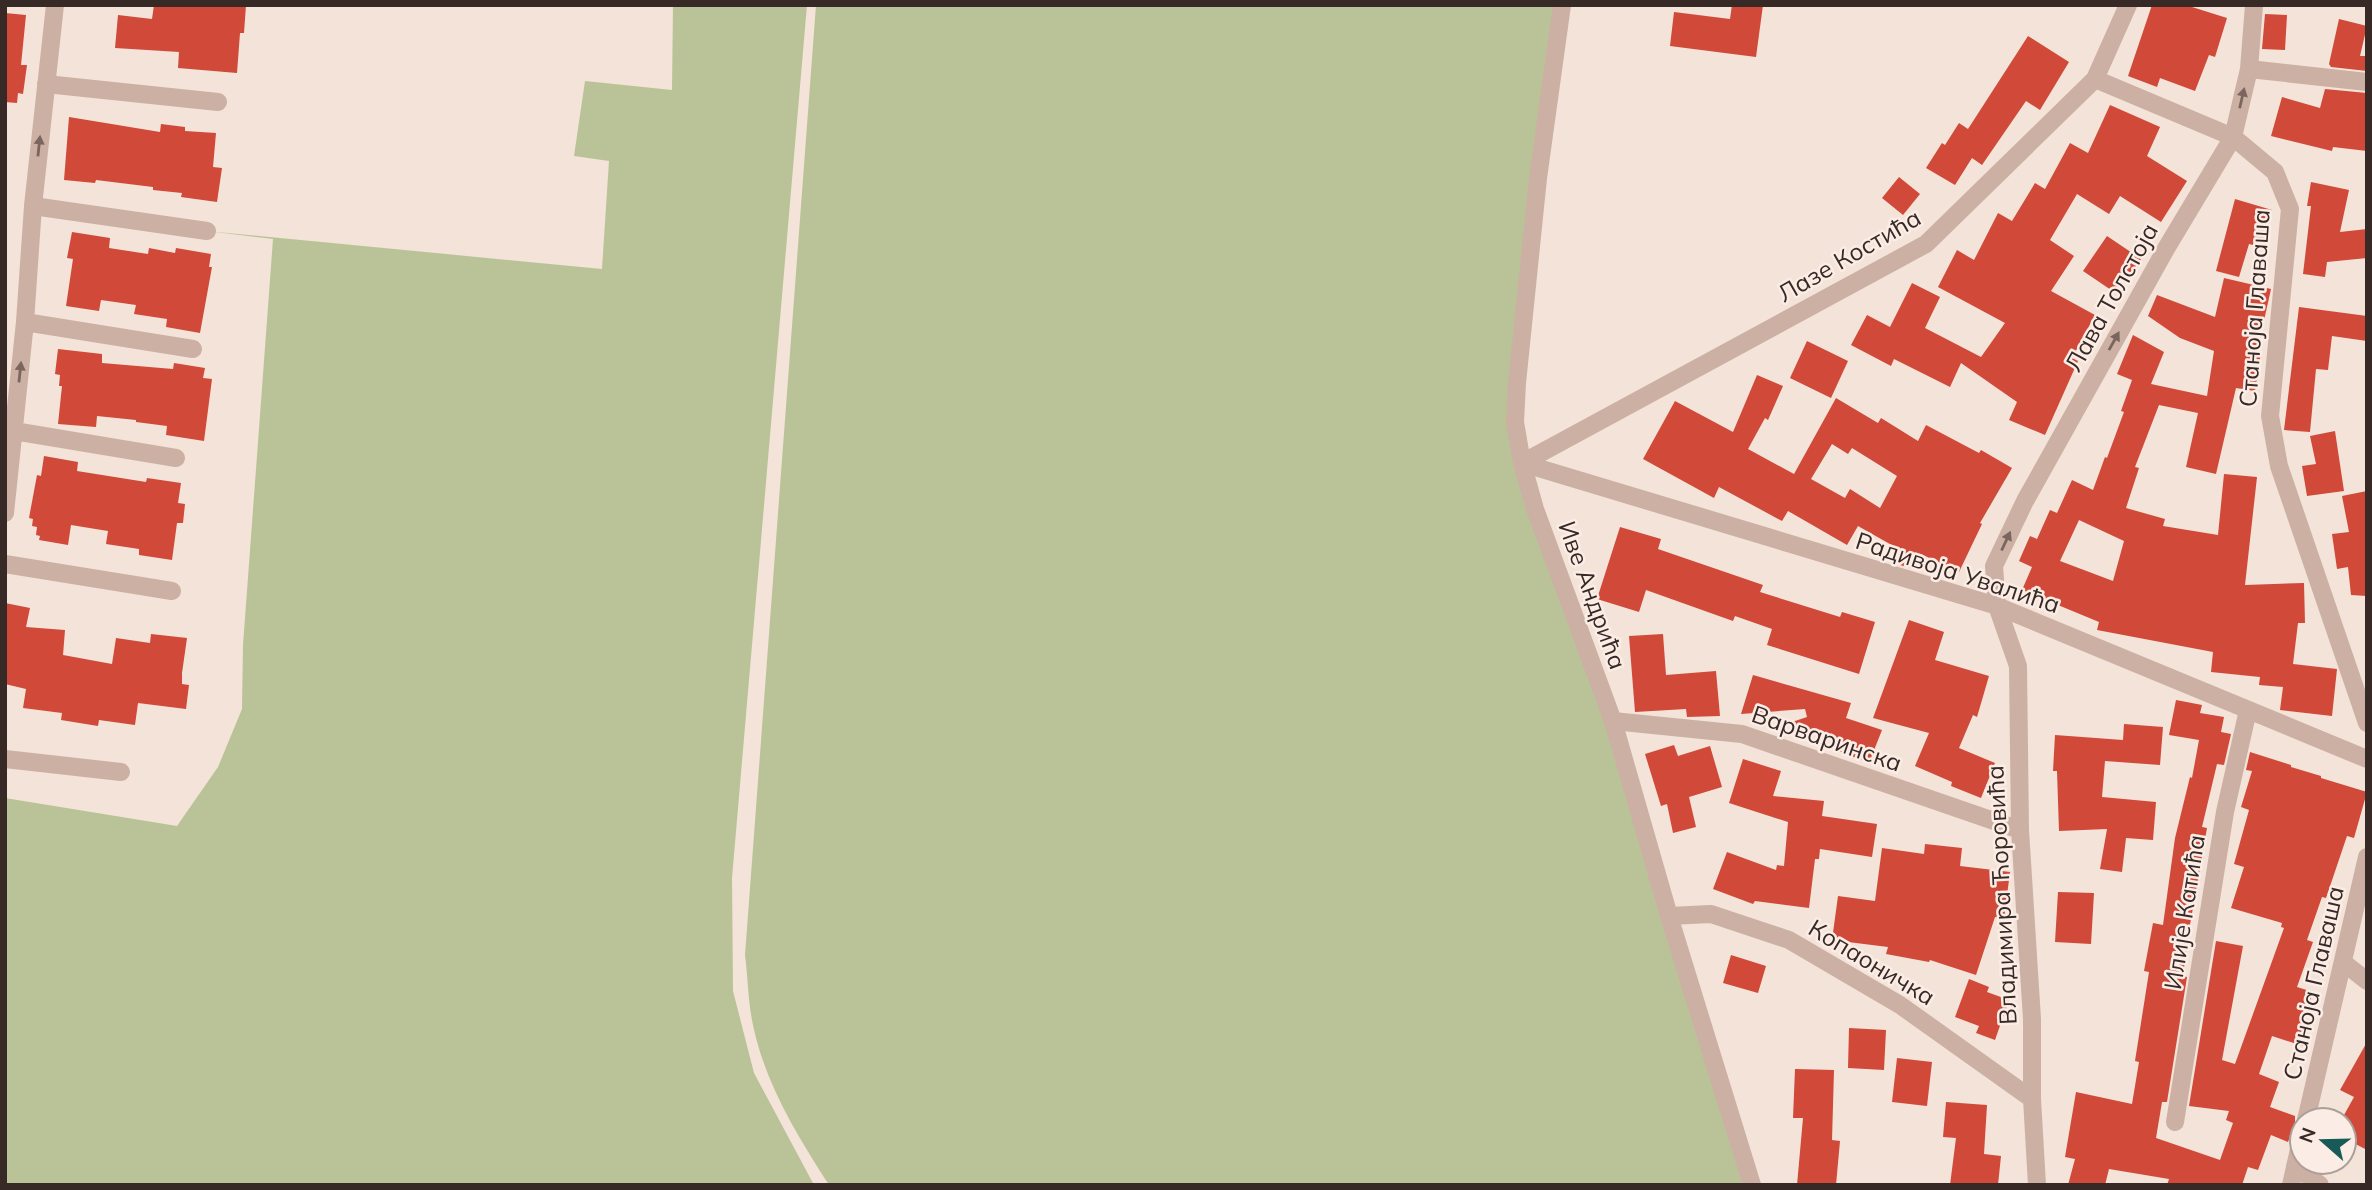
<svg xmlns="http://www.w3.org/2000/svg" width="2372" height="1190" font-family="Mulish,sans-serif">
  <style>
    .green { fill: #bac397 }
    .building { fill: #d04939; fill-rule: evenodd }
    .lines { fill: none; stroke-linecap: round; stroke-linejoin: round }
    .minor { stroke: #ccb0a3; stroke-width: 18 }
    .tertiary { stroke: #ccb0a3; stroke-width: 18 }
    .oneway { fill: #7a665e }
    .labels { text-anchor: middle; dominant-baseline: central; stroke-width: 5; stroke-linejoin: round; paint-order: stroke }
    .street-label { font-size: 24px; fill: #362926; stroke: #fbede5 }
  </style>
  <rect width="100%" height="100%" fill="#f3e3d8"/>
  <path class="green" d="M673,5h134l-75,873 1,113 21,82 60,112h-809v-387l172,28 41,-59 24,-58 1,-64 30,-406 -66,-8 395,38 7,-108 -35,-5 11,-75 87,9z
    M816,5h746l-47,417 98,299 139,464h-921l-4,-3c-31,-49 -62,-99 -74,-157 -5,-23 -5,-47 -8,-70z"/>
  <path class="building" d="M154,5h92l-2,28h-4l-3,40 -59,-5 1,-16 -64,-4 3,-33 34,4z
    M1732,5h31l-7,52 -86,-11 4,-34 56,7z
    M2152,5h40v2l35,11 -12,39 -6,-2 -14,36 -35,-13 -3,9 -29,-11z
    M5,13l21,2 -5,50h6l-4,29 -5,-1 -1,10 -12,-1z
    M2265,14l22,1 -2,35 -23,-1z
    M2339,19l28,7 -7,30h7v15l-36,-4 -2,-3z
    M2028,36l41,26 -29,48 -14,-9 -44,64 -10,-7 -17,27 -29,-17 16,-25 3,2 14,-22 9,6z
    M2325,89l42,4v58l-34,-4 -1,4 -61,-15 11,-39 38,11z
    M2110,105l50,22 -13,29 40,25 -26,41 -41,-26 -11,18 -32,-20 -27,46 24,16 -23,35 44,24 -23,43 6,3 -33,74 -36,-15 8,-18 -56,-39 -11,24 -56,-28 -3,7 -40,-21 16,-30 23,12 22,-44 28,14 -15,31 56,29 24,-34 -67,-36 19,-37 17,10 24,-47 14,8 23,-38 10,6 25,-46 18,10z
    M69,117l91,15 1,-8 24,3v4l31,2 -3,34 9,1 -5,34 -36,-5 1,-4 -29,-3v-3l-57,-7 -1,3 -31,-3z
    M1899,177l21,17 -17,21 -21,-17z
    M2311,182l38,8 -9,42 27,-3v29l-40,4 -2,15 -22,-3 8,-68h-4z
    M2235,199l37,11 -11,37 -12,-3 -10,33 -23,-6z
    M72,232l38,6 -1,10 39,6 1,-6 26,5 1,-5 35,6 -2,13h3l-12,66 -34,-6 1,-8 -33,-5 2,-9 -35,-5 -2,11 -33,-5 7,-47 -6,-1z
    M2107,236l34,23 -24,35 -34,-23z
    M2224,278l47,11 -14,63h4l-6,39 -19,-3 -20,86 -30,-7 12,-54 -39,-8 -24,62 4,1 -13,40 39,11 -2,7 55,9 6,-61 33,3 -12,108 59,-2 1,40h-7l-5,41 44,5 -5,47 -52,-6 3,-23 -24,-2 1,-8 -49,-5 2,-20 -116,-22 2,-8 -77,-32 10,-23 -13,-6 11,-25 7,3 13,-29 7,3 15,-33 21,10 12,-33 2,1 17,-46 -3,-1 11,-31 -15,-6 16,-39 31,17 -13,32 56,12 7,-45 -34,-13 -32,-22 9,-21 58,22zM2079,520l45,21 -11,40 -53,-20z
    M2299,307l68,9v25l-35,-5 -4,34 -12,-1 -6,63 -26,-2z
    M1807,341l41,20 -17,37 -41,-20z
    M58,349l44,5v9l71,6 1,-6 31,5 -2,10 9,1 -8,62 -38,-6 1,-9 -31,-4v-2l-39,-4 -1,11 -38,-3 4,-38h-3l1,-11 -5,-1z
    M1757,375l26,11 -15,34 -3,-2 -17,31 46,25 42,-76 42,25 3,-5 37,23 8,-16 53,28 2,-3 31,18 -32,55 2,1 -23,48 -38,-18 -8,15 -16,-5 7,-12 -46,-26 -11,19 -59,-34 -6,10 -63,-34 -5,11 -71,-39 32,-58 58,31zM1832,444l16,10 4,-6 45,28 -17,32 -30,-19 -5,9 -34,-19z
    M2335,431l9,60 -37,5 -5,-30 14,-2 -6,-28z
    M44,456l34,6 -1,9 69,11 1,-4 34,5 -3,20 7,1 -2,19h-6l-5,37 -33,-5v-6l-33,-5 2,-13 -37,-6 -3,20 -29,-5 1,-4 -4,-1 1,-8 -5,-1 1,-7 -4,-1 8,-43 4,1z
    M2367,491v105l-16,-1 -3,-28 -11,2 -5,-35 17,-2 -7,-36z
    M1620,527l41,12 -3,10 105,36 -3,7 80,25 2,-5 33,10 -16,52 -92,-29 5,-16 -37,-13 -2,5 -87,-31 -7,22 -42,-13z
    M5,603l25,5 -4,19 39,3 -2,25 49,9 4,-26 34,5 1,-9 36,4 -5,35v11l7,1 -3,24 -48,-6 -3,22 -36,-5 -1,6 -37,-6 1,-7 -39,-5 3,-19 -21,-5z
    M1909,620l35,12 -9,28 54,16 -12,41 -4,-2 -14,33 36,15 -14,35 -30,-12 1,-4 -37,-16 14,-33 -56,-15z
    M1663,634l3,41 50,-4 4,45 -33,1 -1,-8 -51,3 -6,-76z
    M1753,675l98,28 -5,15 36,12 -13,33 -33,-13 4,-11 -51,-16 18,-6 -2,-8 -64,5z
    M2176,700l26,5 -2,8 24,4 -3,15 10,2 -7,31 -7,-1 -15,63 5,1 -19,108 -5,40 4,1 -20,125h-5l-6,36 64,22 13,-37 -7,-3 3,-9 -40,-5 27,-165 27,5 -21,114 13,4 49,-136 -3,-1 1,-4 -51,-15 13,-41 -10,-3 15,-54 -8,-3 11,-36 -6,-1 4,-18 41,13v2l30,9v2l46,14 -13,46 -7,-2 -21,62 -4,-1 -15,43 6,2 -16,45 16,5 -10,31 7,2 -7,21 -31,-10 -13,38 20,8 -9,25 25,9v7l-7,19 -17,-7 -13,35 -10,-3 -6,18h-75l2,-6 -60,-10 -4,16h-37l7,-26 -10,-2 11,-65 56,12 7,-42 -4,-1 14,-89 -5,-1 9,-48 10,2 12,-87 15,-61 2,1 7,-38 -30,-5z
    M2124,724l39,3 -3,38 -55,-4 -3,36 54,5 -3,38 -27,-2 -4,34 -22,-3 7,-40 -48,2 -2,-60h-4l2,-36 68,5z
    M1674,745l4,11 32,-10 12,41 -33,10 7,30 -23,6 -6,-29 -6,2 -16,-52z
    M1743,759l38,12 -8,25 51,5 -2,15 55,8 -5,33 -52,-8 -1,10h-4l-6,49 -54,-7 -2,3 -40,-15 14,-37 49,18 1,-5 7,1 4,-44 -59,-19z
    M1925,844l37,4 -2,18 50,6 -6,47 -9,-2 -19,58 -46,-15 -1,2 -43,-8 2,-7 -56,-7 6,-44 37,5 7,-53 42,6z
    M2058,892l36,1 -3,51 -36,-2z
    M1731,955l35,11 -8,27 -35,-10z
    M1969,979l20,8 -2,5 22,8 -14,40 -19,-7 3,-7 -24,-9z
    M1849,1028l37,2 -2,40 -36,-2z
    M2367,1042v108l-23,-12v-23l10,-18 -14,-7z
    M1897,1058l35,4 -5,44 -35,-4z
    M1795,1069l39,1 -2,70 8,1 -4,44h-39l6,-67h-10z
    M1946,1102l41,3 -3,49 17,2 -3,29h-48l6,-47 -13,-1z"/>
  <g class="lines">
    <path class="minor" d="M2249,69l118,13
      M2095,79l138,58 42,35 15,37 -20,207 9,50 88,257
      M46,84l172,18
      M33,206l174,25
      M25,322l168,27
      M14,431l162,27
      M1522,463l475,143 370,153
      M1522,463l404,-219 169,-165 33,-74
      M5,513l20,-191 8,-116 22,-201
      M5,564l167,27
      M1613,721l129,13 278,96
      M5,759l116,13
      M1669,916l42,-2 78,26 111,65 132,94
      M2344,963l23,18
      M2306,1120l61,-263
      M2175,1122l50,-310 23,-102
      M2295,1166l25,19
      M2037,1185l-5,-86v-80l-12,-189 -2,-164 -21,-60 -3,-40 31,-65 142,-254 66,-110 16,-68 5,-64
      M2291,1185l11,-49"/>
    <path class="tertiary" d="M1562,5l-24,173 -21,205 -2,39 7,41 13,46 78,212 56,195 83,269"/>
  </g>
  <defs><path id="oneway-solid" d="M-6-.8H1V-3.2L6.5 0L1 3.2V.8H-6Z" transform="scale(1.75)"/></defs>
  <g class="oneway">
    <use href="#oneway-solid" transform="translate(2242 98) rotate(-77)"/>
    <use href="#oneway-solid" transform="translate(39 146) rotate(-84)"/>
    <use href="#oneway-solid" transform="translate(2114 341) rotate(-61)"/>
    <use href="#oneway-solid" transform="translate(20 372) rotate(-84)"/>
    <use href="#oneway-solid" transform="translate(2006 541) rotate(-65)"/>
  </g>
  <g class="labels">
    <g class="street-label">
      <text transform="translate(1849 255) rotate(-30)">Лазе Костића</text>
      <text transform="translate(2111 297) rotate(-61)">Лава Толстоја</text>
      <text transform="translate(2254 308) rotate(-86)">Станоја Главаша</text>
      <text transform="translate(1958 572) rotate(18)">Радивоја Увалића</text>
      <text transform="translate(1593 595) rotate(70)">Иве Андрића</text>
      <text transform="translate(1827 738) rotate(19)">Варваринска</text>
      <text transform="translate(2001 895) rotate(-93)">Владимира Ћоровића</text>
      <text transform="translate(2184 912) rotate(-81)">Илије Катића</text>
      <text transform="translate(1872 962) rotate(31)">Копаоничка</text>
      <text transform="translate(2313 983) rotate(-77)">Станоја Главаша</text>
    </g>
  </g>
  <rect width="2372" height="1190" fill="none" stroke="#362926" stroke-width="14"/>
  <g transform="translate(2323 1141) rotate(290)"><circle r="33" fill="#fbede5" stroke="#ac9f99" stroke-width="2"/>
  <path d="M0-5L12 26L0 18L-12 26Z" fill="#185b56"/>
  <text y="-10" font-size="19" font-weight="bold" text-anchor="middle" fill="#362926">N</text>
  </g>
</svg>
